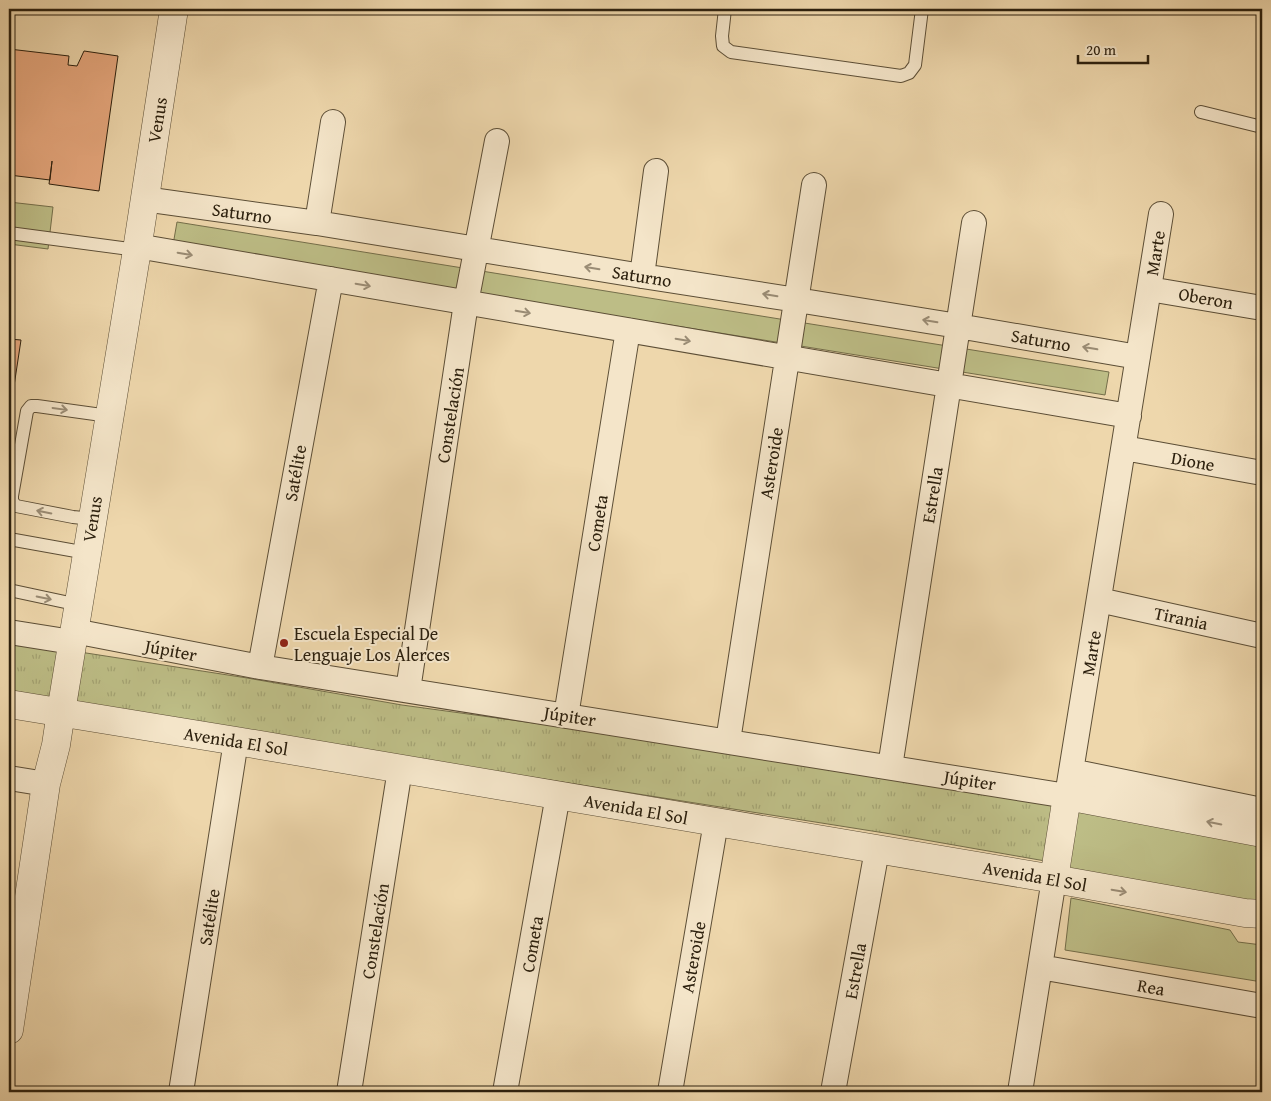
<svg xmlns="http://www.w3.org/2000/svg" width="1271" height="1101" font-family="'Gentium Book Plus',serif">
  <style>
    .grass { fill: #bdbd86; stroke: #746e4a }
    .park { fill: url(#park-tufts); stroke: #746e4a }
    .building { fill: #e6a77d; stroke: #2c200e }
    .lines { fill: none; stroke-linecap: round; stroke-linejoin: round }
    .service-casing { stroke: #5c4e36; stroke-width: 14 }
    .minor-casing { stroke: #5c4e36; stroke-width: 26 }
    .tertiary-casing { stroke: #5c4e36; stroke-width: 29 }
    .service { stroke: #f4e5c9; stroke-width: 12 }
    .minor { stroke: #f4e5c9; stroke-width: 24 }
    .tertiary { stroke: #f4e5c9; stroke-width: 28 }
    .oneway { stroke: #9a8c75 }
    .poi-dot { fill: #8f2418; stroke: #f4e5c9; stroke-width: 2 }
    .labels { text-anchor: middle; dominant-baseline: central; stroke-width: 4; stroke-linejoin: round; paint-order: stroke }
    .street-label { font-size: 18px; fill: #2c200e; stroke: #f4e5c9 }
    .poi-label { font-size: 18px; fill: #2c200e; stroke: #f4e5c9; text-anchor: start }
  </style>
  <defs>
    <pattern id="park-tufts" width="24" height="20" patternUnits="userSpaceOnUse" patternTransform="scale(1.25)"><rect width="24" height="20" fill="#bdbd86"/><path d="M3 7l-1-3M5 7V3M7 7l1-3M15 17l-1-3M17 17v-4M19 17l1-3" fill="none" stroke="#a3a272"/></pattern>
  </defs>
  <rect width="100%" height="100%" fill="#eed7ac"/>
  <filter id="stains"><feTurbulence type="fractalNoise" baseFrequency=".004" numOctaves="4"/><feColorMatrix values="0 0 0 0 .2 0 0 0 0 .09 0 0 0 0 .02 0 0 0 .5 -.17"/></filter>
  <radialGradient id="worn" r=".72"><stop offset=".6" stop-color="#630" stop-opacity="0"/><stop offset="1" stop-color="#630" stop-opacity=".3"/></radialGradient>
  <path class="grass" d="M9,202l44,5 -5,42 -39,-5z
    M177,222l932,150 -4,23 -932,-150z
    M1064,804l198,33v74l-211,-35z
    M1071,898l159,32 8,12 24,3v37l-197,-32z"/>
  <path class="park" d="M9,641l238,37 155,27 161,22 501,77 -13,58 -160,-28 -411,-65 -471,-78z"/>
  <path class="building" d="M9,49l60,7 -1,9 9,1 7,-15 34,5 -19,135 -50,-7 3,-22v-1l-2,19 -41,-5z
    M9,339l12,1 -12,79z"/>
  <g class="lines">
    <defs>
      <path id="service" d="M725,9l-3,27 1,10 8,6 170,24 8,-3 6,-8 7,-56
        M1201,112l61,15
        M9,233l128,17
        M93,519l-20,-2 -57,-11 -4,-5v-5l15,-85 4,-5h6l72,10
        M9,539l78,14
        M9,590l70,15"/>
      <path id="minor" d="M144,199l173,24 325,53 155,24 161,26 180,31
        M317,223l16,-101
        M137,246l992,170
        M642,276l14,-105
        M1149,289l113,19
        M1124,448l138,25
        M1099,600l163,36
        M74,631l186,36 807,129 94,-582
        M9,632l63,10
        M260,667l71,-388
        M408,690l58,-387 31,-162
        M566,716l62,-386
        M728,741l86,-556
        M890,767l84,-544
        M1071,771l191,39
        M9,778l37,6
        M1040,967l222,39
        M181,1092l55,-351
        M349,1092l51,-323
        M505,1092l53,-297
        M670,1092l46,-270
        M833,1092l44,-242
        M1020,1092l34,-213"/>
      <path id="tertiary" d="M9,704l227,37 818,138 191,34 17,1
        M1054,879l13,-83 195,37
        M9,1030l37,-246 10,-39 5,-33 76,-462 37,-241"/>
    </defs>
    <use href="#service" class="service-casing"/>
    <use href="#minor" class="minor-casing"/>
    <use href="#tertiary" class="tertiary-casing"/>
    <use href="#service" class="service"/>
    <use href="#minor" class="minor"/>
    <use href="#tertiary" class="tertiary"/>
  </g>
  <defs><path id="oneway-shaft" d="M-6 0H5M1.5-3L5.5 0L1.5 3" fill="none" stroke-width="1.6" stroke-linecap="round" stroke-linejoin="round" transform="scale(1.25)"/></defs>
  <g class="oneway">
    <use href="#oneway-shaft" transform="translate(185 254) rotate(10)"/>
    <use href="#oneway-shaft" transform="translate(592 268) rotate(-171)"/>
    <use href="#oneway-shaft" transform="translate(363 285) rotate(10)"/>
    <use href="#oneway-shaft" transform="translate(770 295) rotate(-171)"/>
    <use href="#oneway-shaft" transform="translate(523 312) rotate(10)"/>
    <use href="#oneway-shaft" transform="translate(930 321) rotate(-171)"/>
    <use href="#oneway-shaft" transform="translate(683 340) rotate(10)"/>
    <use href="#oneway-shaft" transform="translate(1090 348) rotate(-170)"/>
    <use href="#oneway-shaft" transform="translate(60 409) rotate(8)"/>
    <use href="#oneway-shaft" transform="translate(44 512) rotate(-169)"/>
    <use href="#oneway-shaft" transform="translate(44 598) rotate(12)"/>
    <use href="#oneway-shaft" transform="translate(1214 823) rotate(-169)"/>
    <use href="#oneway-shaft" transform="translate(1119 891) rotate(10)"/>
  </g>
  <circle class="poi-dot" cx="284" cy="643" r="5"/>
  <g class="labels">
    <g class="street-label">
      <text transform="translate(157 120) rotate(-81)">Venus</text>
      <text transform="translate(242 213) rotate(8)">Saturno</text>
      <text transform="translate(1155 253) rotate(-81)">Marte</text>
      <text transform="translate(642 276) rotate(9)">Saturno</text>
      <text transform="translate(1206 298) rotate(10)">Oberon</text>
      <text transform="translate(1041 340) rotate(10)">Saturno</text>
      <text transform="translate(450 415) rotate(-81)">Constelación</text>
      <text transform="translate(1193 461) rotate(10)">Dione</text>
      <text transform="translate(771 463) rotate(-81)">Asteroide</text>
      <text transform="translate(295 473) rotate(-80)">Satélite</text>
      <text transform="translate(932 495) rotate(-81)">Estrella</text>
      <text transform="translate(92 519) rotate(-81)">Venus</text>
      <text transform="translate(597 523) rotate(-81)">Cometa</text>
      <text transform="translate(1181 618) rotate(12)">Tirania</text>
      <text transform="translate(171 650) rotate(11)">Júpiter</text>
      <text transform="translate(1091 653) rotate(-81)">Marte</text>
      <text transform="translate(570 716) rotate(9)">Júpiter</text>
      <text transform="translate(236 741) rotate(9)">Avenida El Sol</text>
      <text transform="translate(970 780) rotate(9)">Júpiter</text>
      <text transform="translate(636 809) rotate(10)">Avenida El Sol</text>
      <text transform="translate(1035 876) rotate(10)">Avenida El Sol</text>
      <text transform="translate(209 917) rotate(-81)">Satélite</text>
      <text transform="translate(375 931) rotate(-81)">Constelación</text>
      <text transform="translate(532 944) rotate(-80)">Cometa</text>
      <text transform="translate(693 957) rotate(-80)">Asteroide</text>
      <text transform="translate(855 971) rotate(-80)">Estrella</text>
      <text transform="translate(1151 987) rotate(10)">Rea</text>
    </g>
    <g class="poi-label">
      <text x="294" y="633">Escuela Especial De<tspan x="294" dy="21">Lenguaje Los Alerces</tspan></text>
    </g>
  </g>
  <rect width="1271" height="1101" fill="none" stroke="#eed7ac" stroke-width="30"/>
  <rect x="10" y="10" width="1251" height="1081" fill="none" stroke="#2c200e" stroke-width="2.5"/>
  <rect x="15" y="15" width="1241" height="1071" fill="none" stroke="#2c200e"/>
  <path d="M1078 55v8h70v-8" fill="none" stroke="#2c200e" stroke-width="2.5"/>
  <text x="1086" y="55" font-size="15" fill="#2c200e" stroke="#f4e5c9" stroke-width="4" paint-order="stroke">20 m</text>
  <rect width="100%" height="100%" filter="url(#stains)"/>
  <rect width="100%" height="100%" fill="url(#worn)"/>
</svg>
